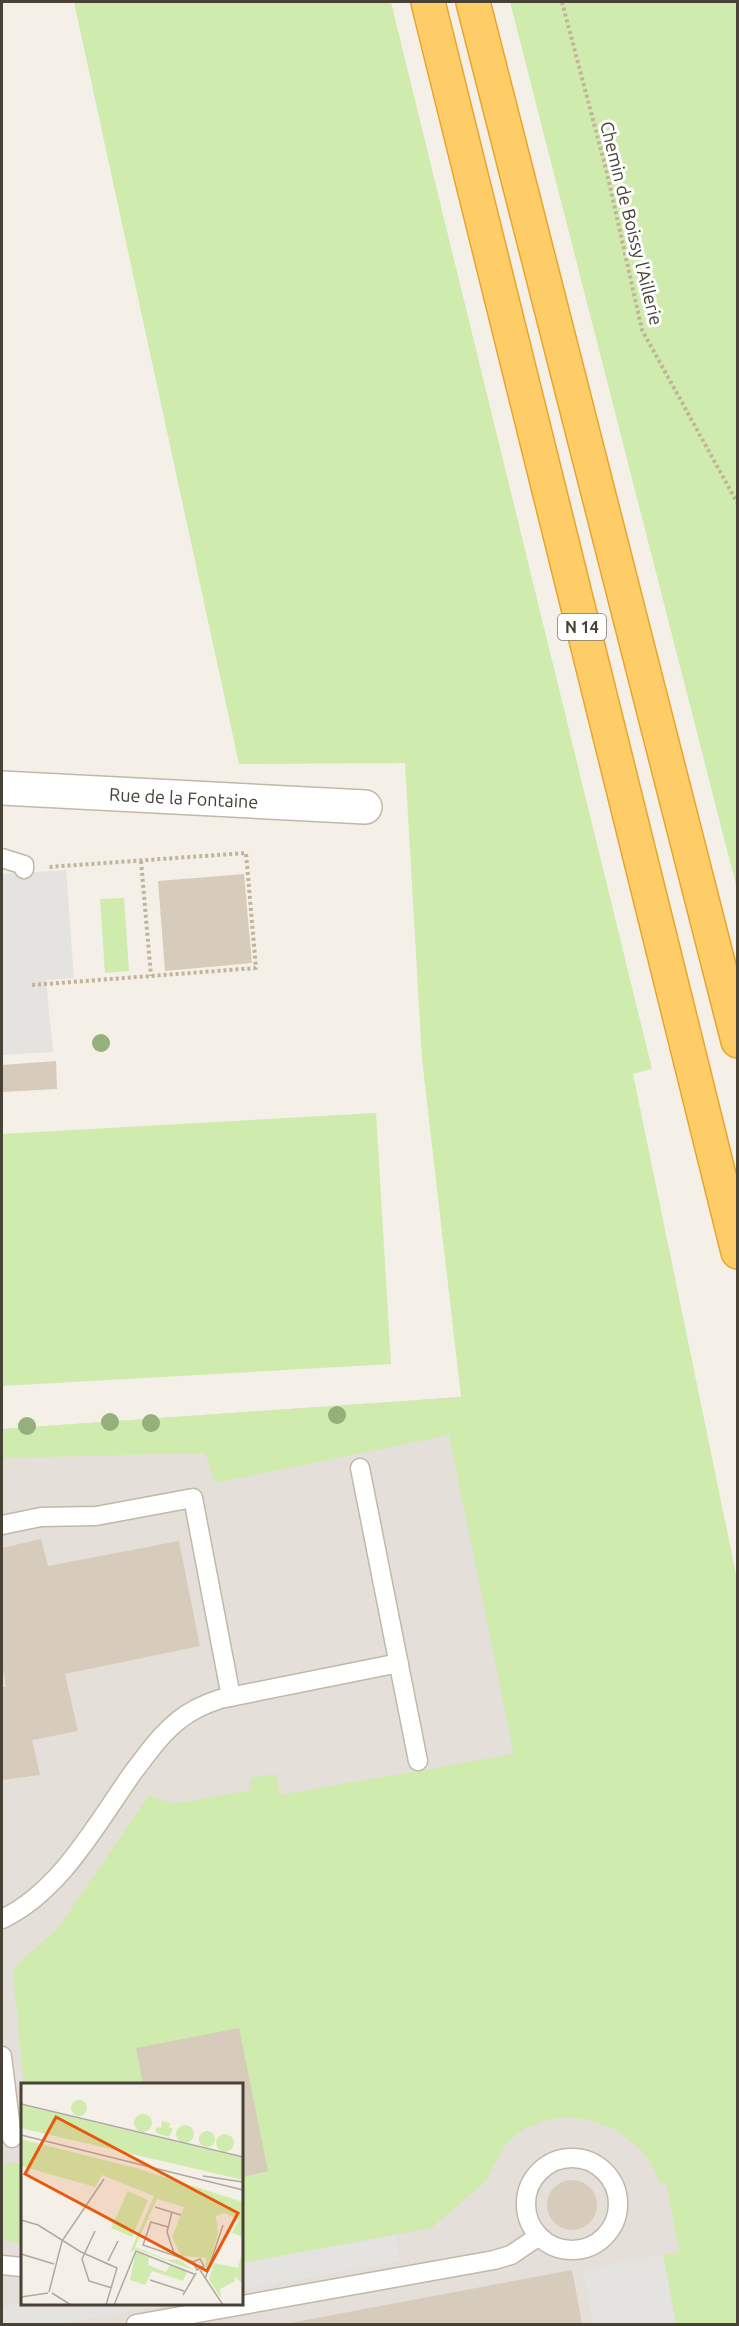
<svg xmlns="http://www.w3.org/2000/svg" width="739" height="2326" font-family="Ubuntu,sans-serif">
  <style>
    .industrial { fill: #e4dfd8; fill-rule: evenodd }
    .green { fill: #cfebad }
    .parking { fill: #e5e3df }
    .building { fill: #d7ccbb }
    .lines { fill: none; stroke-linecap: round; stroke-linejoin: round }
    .lane-casing { stroke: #c1b8a8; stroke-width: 21 }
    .street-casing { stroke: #c1b8a8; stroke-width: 36 }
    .highway-casing { stroke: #e8a42d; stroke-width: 36 }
    .path { stroke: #c3b499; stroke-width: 4; stroke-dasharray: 3 3; stroke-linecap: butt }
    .lane { stroke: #fff; stroke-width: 18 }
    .street { stroke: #fff; stroke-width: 33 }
    .highway { stroke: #ffcd67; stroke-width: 33 }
    .tree { fill: #94b17c }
    .labels { text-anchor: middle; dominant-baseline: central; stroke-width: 6; stroke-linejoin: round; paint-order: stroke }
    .shield { fill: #fff; stroke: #7f7a72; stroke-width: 1.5 }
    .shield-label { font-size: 16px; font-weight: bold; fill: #484135 }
    .street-label { font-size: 18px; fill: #484135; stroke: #fff }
    .inset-road { fill: none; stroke: #afaaa0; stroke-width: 1.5 }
    .view { fill: #e8590c; fill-opacity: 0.15; stroke: #e8590c; stroke-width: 3 }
    .inset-edge { fill: none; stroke: #484135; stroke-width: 3 }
  </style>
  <rect width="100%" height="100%" fill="#f4f0e7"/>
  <path class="industrial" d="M461,1397l184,667 47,260h-690v-895zM22,2084h220v220h-220z"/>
  <path class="green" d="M74,2h317l261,1067 -19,5 104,505v745h-61l-13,-69 16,-3 -13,-70 -6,1 -10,-22 -13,-15 -21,-16 -26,-10 -23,-3 -22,3 -23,10 -17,15 -20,37 -54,46 -189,35v-179h-218l-11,-112c11,-18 32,-30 46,-45l90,-132 24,9 79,-14 -2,-12 26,-4 4,21 234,-41 -65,-319 -234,48 -10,-30 -203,5v-29l459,-32 -39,-338 -17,-296 -166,1z
    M510,2h227v887z
    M124,898l5,73 -24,2 -5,-74z
    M376,1113l15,251 -389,22v-252z
    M8,2163h14l-1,81 -19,-5v-72z"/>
  <path class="parking" d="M66,870l8,108 -28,2 7,72 -51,3v-181z
    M396,2235l4,26 -158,29v-27z
    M663,2255l13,69h-83l-10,-55z
    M22,2303v1h148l-113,20h-55v-17z"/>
  <path class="building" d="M244,874l8,89 -87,8 -7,-90z
    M56,1061l1,28 -55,3v-27z
    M41,1539l7,27 131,-25 21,105 -135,28 13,57 -46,9 8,35 -38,5v-93h4l-4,-25v-114z
    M239,2028l29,143 -26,6v-93h-99l-7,-36z
    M547 2205a25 25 0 1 1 50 0a25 25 0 1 1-50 0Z
    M572,2270l10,54h-291l-1,-1z"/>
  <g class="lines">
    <defs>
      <path id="lane" d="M2,858l22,7v4
        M360,1468l58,293
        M2,1525l39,-8 55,-1 97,-18 38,199
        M2,1919c59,-28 95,-96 132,-148 14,-18 27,-37 45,-51 12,-10 26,-16 41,-21l179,-36
        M2,2056l10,82
        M526 2204a46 46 0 1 1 92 0a46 46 0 1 1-92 0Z
        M2,2265l20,2
        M136,2324l358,-64 17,-5 28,-19"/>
      <g id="street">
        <path id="s1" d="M2,788l363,19"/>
      </g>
      <path id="highway" d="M428,2l310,1250
        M473,2l265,1039"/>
    </defs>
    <use href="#lane" class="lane-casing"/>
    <use href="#street" class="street-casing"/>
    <use href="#highway" class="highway-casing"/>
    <path class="path" d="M562,2l45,171 35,157 96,174
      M141,861l10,115
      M32,985l224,-17 -10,-115 -198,14"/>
    <use href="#lane" class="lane"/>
    <use href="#street" class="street"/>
    <use href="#highway" class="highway"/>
  </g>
  <g class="tree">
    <circle cx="101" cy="1043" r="9"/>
    <circle cx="337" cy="1415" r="9"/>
    <circle cx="110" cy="1422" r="9"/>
    <circle cx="151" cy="1423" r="9"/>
    <circle cx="27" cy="1426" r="9"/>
  </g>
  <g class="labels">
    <rect class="shield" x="558" y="614" width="48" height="26" rx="4.5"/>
    <g class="shield-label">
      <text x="582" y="627">N 14</text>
    </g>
    <g class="street-label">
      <text transform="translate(632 223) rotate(76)">Chemin de Boissy l'Aillerie</text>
      <text stroke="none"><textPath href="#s1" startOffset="182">Rue de la Fontaine</textPath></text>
    </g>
  </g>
  <g transform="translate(21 2083)">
    <rect width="222" height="222" fill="#f4f0e7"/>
    <path d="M50 25a8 8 0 1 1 16 0a8 8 0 1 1-16 0ZM0,22l222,53v22l-222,-52zM113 40a9 9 0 1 1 18 0a9 9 0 1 1-18 0ZM141,38l8,2 -1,4 4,2 -4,8 -13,-4v-6l5,1zM155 51a9 9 0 1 1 18 0a9 9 0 1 1-18 0ZM178 56a8 8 0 1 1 16 0a8 8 0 1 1-16 0ZM195 60a9 9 0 1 1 18 0a9 9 0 1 1-18 0ZM0,56l115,29 107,34v35l-11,-4 7,-14 -15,-6 -8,3 2,17 -12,43v-18l-25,-2 -9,-19 12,-30 -27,-8 -22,48 33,13 10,-1 15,11 -57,-21 -6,3 24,-56 -52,-21 -7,12 -74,-21zM107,108l20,9 -16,37 -21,-9zM222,166v35l-9,-8 1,5 -15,8 1,9 -12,-18 5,-17 24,5zM115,169l13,5 -1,8 18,7 4,-7 17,7 -4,9 -31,-10 -7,14 -15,-5z" fill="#cfebad"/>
    <path class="inset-road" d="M0,21l222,53M0,52l222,55M182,93l40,6M134,124l26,8M151,129l-5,20 8,24M0,137l17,5 43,27 36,16 -11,37M147,144l-17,-5 -8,23 50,17 7,-3 4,7 -7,4 -4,-8M74,148l-13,28 7,22 23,7M0,171l33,10M87,178l10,-20M179,187l23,35M184,196l18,-54M129,197l34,11M28,209l13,-51 42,-62M31,210l19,12M162,212l13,-22M0,214l27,-4M93,222l22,-54 58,23"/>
    <path class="view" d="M35,34l182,96 -31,58 -182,-97z"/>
    <rect width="222" height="222" class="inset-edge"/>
  </g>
  <rect width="739" height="2326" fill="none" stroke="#484135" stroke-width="6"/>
</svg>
